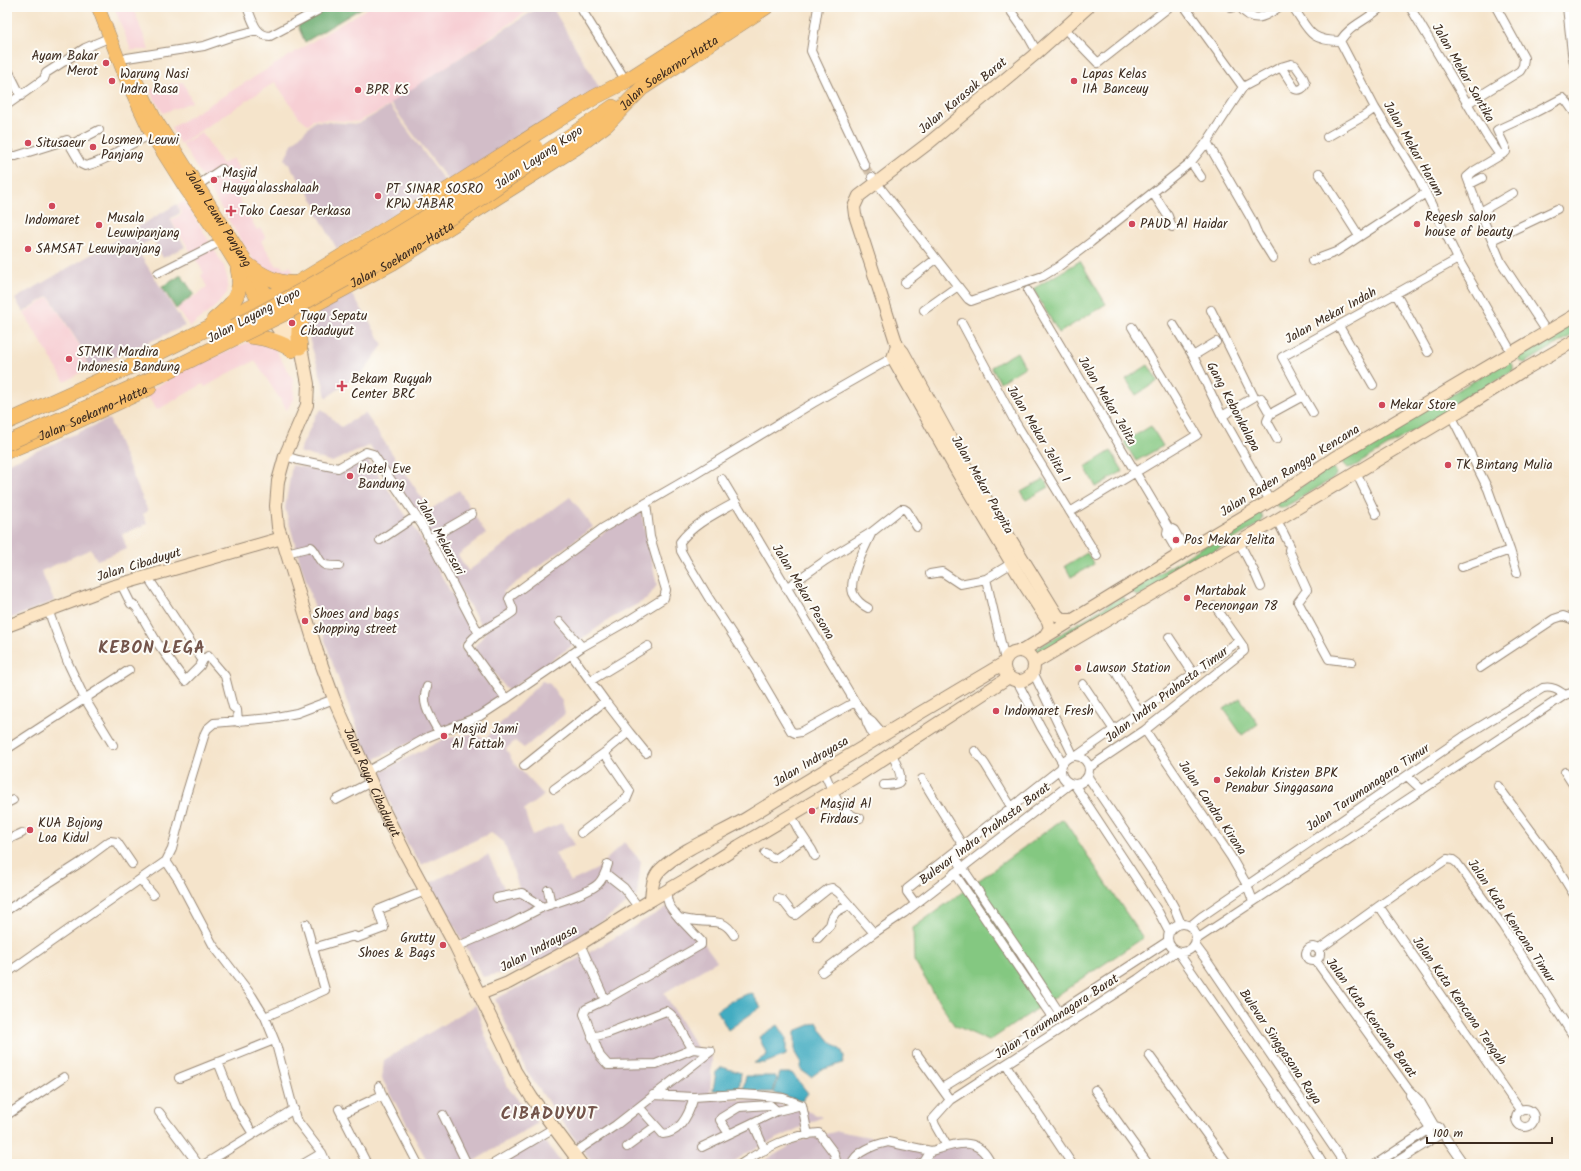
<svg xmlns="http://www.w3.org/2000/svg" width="1581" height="1171" font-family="Kalam,sans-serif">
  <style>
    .built { fill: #f7cfd4 }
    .industrial { fill: #d2bdc8 }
    .green { fill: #84c881; stroke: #607950 }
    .forest { fill: #6bac6f; stroke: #536b46 }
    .water { fill: #42acc1; stroke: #3e6b70 }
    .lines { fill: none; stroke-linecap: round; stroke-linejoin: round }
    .street-tunnel { stroke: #d0bfa8; stroke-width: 8; stroke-dasharray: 8 4; stroke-linecap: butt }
    .street-casing { stroke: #988774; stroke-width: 10 }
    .secondary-casing { stroke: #988774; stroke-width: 14 }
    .primary-casing { stroke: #988774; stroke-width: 14 }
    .highway-casing { stroke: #988774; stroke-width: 16 }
    .street { stroke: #fff; stroke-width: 8 }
    .secondary { stroke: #fce5c4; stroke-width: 12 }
    .primary { stroke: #f8bf6c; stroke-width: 13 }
    .highway { stroke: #f8bf6c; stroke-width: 15 }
    .highway-bridge-casing { stroke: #988774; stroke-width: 16; stroke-linecap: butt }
    .highway-bridge { stroke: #f8bf6c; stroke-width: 15 }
    .poi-dot { fill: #d1495b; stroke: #fdfcf7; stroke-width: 1.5 }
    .labels { text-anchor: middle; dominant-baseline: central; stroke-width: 4; stroke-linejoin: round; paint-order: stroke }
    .poi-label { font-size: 13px; fill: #3b2a1e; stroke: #fdfcf7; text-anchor: start }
    .street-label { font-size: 13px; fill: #3b2a1e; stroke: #fdfcf7 }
    .district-label { font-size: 17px; font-weight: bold; letter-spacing: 1px; fill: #73544a; stroke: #fdfcf7 }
  </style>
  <rect width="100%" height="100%" fill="#fdfcf7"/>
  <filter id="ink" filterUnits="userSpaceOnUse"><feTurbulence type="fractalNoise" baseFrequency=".025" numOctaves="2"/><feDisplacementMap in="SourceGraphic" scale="8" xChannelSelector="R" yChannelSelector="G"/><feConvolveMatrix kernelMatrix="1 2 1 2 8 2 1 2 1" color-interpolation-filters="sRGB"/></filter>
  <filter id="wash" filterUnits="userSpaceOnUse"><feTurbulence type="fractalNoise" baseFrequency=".012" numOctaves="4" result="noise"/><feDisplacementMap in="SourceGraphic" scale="16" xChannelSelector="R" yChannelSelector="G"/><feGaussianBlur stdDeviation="0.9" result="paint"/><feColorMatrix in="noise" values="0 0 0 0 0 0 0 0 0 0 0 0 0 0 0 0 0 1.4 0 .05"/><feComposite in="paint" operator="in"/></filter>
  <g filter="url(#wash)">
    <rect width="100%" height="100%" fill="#f5e4cb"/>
    <path class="built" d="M114,7h21v6l14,37h-18z
      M369,7h165l-145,99 -31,16 -45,-3 -4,6 -10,-8 -24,-35 -95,62 -9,-16z
      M183,82l9,20 -29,11 -14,-24z
      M202,132l20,32 11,-6 15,28 -12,8 21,36 3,-2 6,10 -5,3 16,25 4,-1 2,3 7,-2 4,6 -11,2 -17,-4 -9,-4 -6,-9 -69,-113z
      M185,201l39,65 4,15 -1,12 -11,13 -26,21 -13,-18 30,-22 -6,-12 3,-2 -33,-53 11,-6 -4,-9z
      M49,297l32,51 2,-1 6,8 -5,4 5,8 -24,15 -41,-69z
      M248,342l25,4 20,33 1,18 -7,13 -32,-49 -20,9 -30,17 -2,-3 -46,26 -12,-17 40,-23z"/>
    <path class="industrial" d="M539,7h13l48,82 -150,94 -60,-80z
      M390,106l56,77 -109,66 -20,-36 3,-3 -35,-51 7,-15 23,-23 43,3z
      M177,204l3,9 -10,6 15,28 -22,11 -10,-19 -17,9 49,78 -95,42 -5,-9 5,-4 -7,-9 -2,1 -32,-51 -26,16 -8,-13z
      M351,294l12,17 20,34 -20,27 -37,26 -2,-11 -20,-65 39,-26z
      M322,409l19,18 24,-14 65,97 29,-20 27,44 -28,21 10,16 102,-74 23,30 -90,65 5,9 119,-85 14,-4 16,73 -10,14 -37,20 -102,72 -34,-44 12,-14 -107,-177 -10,-10 -37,16 -33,-10 17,-37z
      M109,419l39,92 -5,3 4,10 -25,10 5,15 -30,11 -6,-11 -50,22 13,30 -47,19v-156z
      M368,460l48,70 58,104 -14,12 41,53 -23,16 -38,14 -70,32 -38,-99 -32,-100 -15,-54 7,-43 40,8z
      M542,681l8,3 12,17 3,13 -41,34 -9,-7 -9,8 7,13 31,33 -20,15 8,25 30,-12 13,22 -20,8 15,29 27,-13 27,-27 17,19 -4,35 -96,69 -58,12 -53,-94 58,-28 18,37 13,-4 -15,-46 -13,-9 -70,32 -16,-25 -27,-67 66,-34 26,-5 16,4z
      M674,903l43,58 -53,32 35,58 13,5 -2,41 48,4 41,7 23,9 -75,36 -17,11h-137l-65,-90 -33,-75 83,-40z
      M476,1005l9,30 24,54 29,34 -69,41h-40l-47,-85 2,-19z
      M838,1131l58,11 35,9 36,-8 23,16 1,5h-233l41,-23z
      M542,1137l20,27h-66z"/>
    <path class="green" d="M1080,261l26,43 -47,29 -26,-44z
      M1574,320v14l-47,28 -2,1 -6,-2 -1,-5z
      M1017,352l8,15 -25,15 -9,-15z
      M1507,361h3l3,4v5l-2,2 -158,95 -6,1 -4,-4 -1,-5z
      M1148,365l10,16 -22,14 -10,-16z
      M1151,426l12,20 -27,15 -12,-19z
      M1111,451l12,20 -27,16 -11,-20z
      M1330,468l6,3v3l-2,4 -51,30h-5l-1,-2 -1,-4z
      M1044,479l5,8 -23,13 -5,-8z
      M1260,512l3,6 -2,5 -120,72 -5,1 -3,-4 -1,-2z
      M1087,553l7,11 -23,13 -6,-11z
      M1121,597l3,1 1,5 -89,54 -3,-6z
      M1240,698l18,26 -16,11 -18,-26z
      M1063,819l80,119 -154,103 -35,-16 -40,-64 -1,-33z"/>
    <path class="forest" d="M329,7h34l-58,35 -7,-16z
      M181,275l13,19 -18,15 -14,-22z"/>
    <path class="water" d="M752,993l9,14 -33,23 -11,-20c11,-7 22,-15 35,-17z
      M817,1022l5,9 9,11 11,9 2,6 -1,6 -22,7 -10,7 -10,-7v-7l-6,-10v-22z
      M778,1025l8,12v18l-21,8h-11l13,-8 -8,-18z
      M722,1067l19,6 -2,18 -26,-1 3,-18z
      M780,1073h12l16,20 -6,8 -28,-8z
      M746,1076h29l2,2 -4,14h-28l-2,-3z"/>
  </g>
  <g filter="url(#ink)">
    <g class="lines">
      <path class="street-tunnel" d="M865,166l7,11"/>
      <defs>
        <path id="street" d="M247,7c5,11 8,29 23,29l47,-25 3,-4
          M580,7l46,74
          M818,7l-7,44 54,115
          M1008,7l19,27 10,18
          M1185,7l58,80
          M1240,7c13,17 24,11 39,0
          M1293,7c16,23 16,34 47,34
          M1410,7l76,128 11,16
          M1567,7l5,46 2,10
          M1231,8l3,-1
          M1064,28l34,35 71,-56
          M1340,41l35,67 43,69 40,82 54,94
          M1340,41c10,-16 28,-21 41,-34
          M127,58l77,-12 26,-9 27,-7
          M7,68l14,28
          M1468,103l52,-32 3,-5 1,-8 -28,-51
          M7,105l37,-26 2,-6 39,-25 26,-11
          M1327,137l37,-21 11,-8
          M1207,142l45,78 6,14 15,24
          M70,145l29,-15
          M7,152l5,4h4l51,-16 14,24 4,2c24,-5 44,-24 67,-31
          M1191,162l10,15
          M1319,173l40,63
          M872,177l96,122 3,2 72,-25 15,-9 33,-25 100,-80 16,-20 36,-55 38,-20 10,-3 4,1 7,10 4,9c-2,4 -6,7 -11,5l-14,-22
          M1470,184l12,-6
          M198,185l24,-16
          M1153,193l15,23 4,11
          M1480,212l33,-19
          M1492,240l65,-31
          M1312,261l24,-9 90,-59
          M158,273l64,-32
          M905,283l31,-24
          M1028,291l140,236 6,3 12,21
          M1396,294l32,58
          M924,310l34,-24
          M1211,310l43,87 -32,19
          M962,323l52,97 83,136
          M1173,324l20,32 29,60 48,85
          M1339,326l34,59
          M1547,332l-46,-70 -21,-50 -13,-35 7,-6 32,-19v-3l-9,-19 39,-18 25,-13 2,-1 4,4 7,10
          M1193,356l23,-14
          M1303,396l10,17
          M1261,398l9,16 33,-18 -21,-39 176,-98
          M1270,414l-3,7 10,18
          M1451,415l37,74 22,61 -48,17
          M285,456l13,4 40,8 28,-16 7,2 49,71 57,109
          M1356,472l20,42
          M722,479l133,223 10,14 7,5 11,13
          M736,502c-19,11 -43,22 -56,40l1,9 5,9 24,40 41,63 40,68 4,2 6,-1 54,-30
          M1070,512l127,-77 -65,-108
          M1277,520l13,26 -1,4 18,40 -9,12 31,57 23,3
          M1168,527l-1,7 12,21
          M429,539l43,-25
          M380,540l36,-24
          M1239,542l15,29 7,16
          M1510,550l7,23
          M286,553l25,-6c6,4 7,15 14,18 4,1 10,1 14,1
          M930,574l12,-2 18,12 26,-5 19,81
          M147,576l54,82 2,2 5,-4 17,20 8,31 4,3 1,12
          M986,579l26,-16
          M121,584l10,20h2l4,4 21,36 27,37 15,-15 3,-6
          M786,588l40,-28 46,-28 29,-23h3l3,2 10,16
          M868,608c-6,-3 -12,-8 -15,-15 -5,-15 13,-47 19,-61
          M48,610l20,53 17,36 28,46
          M560,622l22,25
          M1169,637l24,36
          M1480,668l74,-49 9,-3 11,4
          M1114,669l25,43
          M1033,672l40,83
          M590,681l58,-35
          M1017,681l24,46 21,35
          M1083,684l31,46
          M427,687c-7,16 4,31 12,45
          M506,699l76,-52 44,-25 38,-24 2,-8 -16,-53 -4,-34
          M865,716l2,7 8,16
          M1145,730l86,127 16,28 6,16
          M629,732l17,21
          M7,749l122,-79
          M975,751l10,13 27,44
          M1078,755l161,-114
          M1061 770a14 14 0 1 1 28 0a14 14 0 1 1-28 0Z
          M524,766l81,-65
          M1090,767l55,-37 99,-79 -1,-5 -28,-40
          M823,770c9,18 15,44 37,48
          M366,772l62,-35 52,-21 26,-17 -38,-53c4,-13 34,-25 45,-34v-3l-4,-10 2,-3 92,-68 81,-47 129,-78 84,-48
          M1565,772l9,14
          M1407,776l15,14
          M1088,777l76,112 10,18 7,17
          M922,779l41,67
          M1074,784l85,129 10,19
          M884,785c4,0 10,0 14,-2 7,-4 -4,-23 -6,-30
          M1498,786l56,76 20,33
          M554,789l50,-36 25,-21 -24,-31 -34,-47
          M336,800l35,-18
          M7,803l6,-3
          M791,815l7,14 14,21 3,6
          M581,833l46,-35 3,-7 -26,-38
          M7,840l15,-7
          M765,853l8,5h3l28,-19
          M953,854l63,92 43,66
          M166,861l12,18 35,66 39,51 13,21 11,27 20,75 26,34 5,11
          M605,873l19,15 15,20
          M954,873l98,144
          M141,880l12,15
          M548,890l3,14
          M667,890c-1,14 3,17 12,28 6,1 12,3 19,3 17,2 25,-3 36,14
          M497,898l25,-5 21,14c14,-5 44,-13 55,-23 5,-5 8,-13 10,-20
          M778,899l4,1 11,14 2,1 33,-26 4,-1 7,5 35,40 -52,39
          M915,903l-8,-11v-3l153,-120
          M1379,906l141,204
          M7,910l76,-49 27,-20 7,1 15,22
          M679,918l22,23v4l-96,55 -19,9 -2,5 16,42 8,9 48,-1 37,-15 18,2
          M1168 938a14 14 0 1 1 28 0a14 14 0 1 1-28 0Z
          M1190,926l11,-9 262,-180 80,-49c9,-2 15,2 22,7
          M874,933l30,-20 166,-129
          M818,938l12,-13 2,-7 4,-6 13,-7
          M1197,939l368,-244 9,-3
          M580,944l25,56
          M1195,945l12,16 133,196 4,7
          M456,947l54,-23 33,-17
          M1306 954a7 7 0 1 1 14 0a7 7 0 1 1-14 0Z
          M313,948l41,-12 3,2 27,-10 -6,-18 47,-19
          M1318,950l61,-44 68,-47 6,1 4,3 46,63 71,111
          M1178,952l131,189 14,23
          M1316,961l92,128 12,12 14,24
          M7,973l159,-112 6,-12 14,-54 19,-62 2,-4 7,-6 57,-5 26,-5 37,-14
          M265,1017l60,-27 -19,-66
          M592,1037l16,-4 58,-22c11,5 19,28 27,38
          M917,1054l33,46
          M1149,1055l79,109
          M218,1062l17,43 18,29
          M1006,1065l66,99
          M179,1078l95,-38
          M379,1086l3,9 36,69
          M942,1088l65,-40 66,-45 95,-62
          M1095,1090l53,74
          M653,1095l41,2
          M1410,1095l11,20 9,13
          M339,1109l28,55
          M1516 1118a9 9 0 1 1 18 0a9 9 0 1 1-18 0Z
          M159,1112l39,52
          M342,1114l40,-19
          M7,1115l57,-38
          M443,1115l24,49
          M753,1123l12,27
          M656,1126l7,8c18,-1 27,-23 31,-37l44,-3 18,1 27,3 19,7 6,30
          M1441,1131l23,33
          M729,1134l-9,-14 1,-2 18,-11 31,-2 7,6
          M947,1146l-12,-21 -2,-6 17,-19 188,-121 38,-28
          M627,1147l29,-21 -17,-19
          M702,1147l75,-36 25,-6
          M574,1153l42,-28 95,-74
          M205,1164l89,-55
          M303,1164l19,-11
          M493,1164l61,-36
          M741,1164c23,-15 50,-30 78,-31l15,20 2,7 -1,4
          M852,1164c2,-12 25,-20 36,-22l43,9
          M919,1164l5,-2 7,-11c25,-7 47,-17 60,13
          M1376,1164l53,-35 3,-4 7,2 2,4 -3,5 -5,1 -3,-3 -1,-5
          M1393,1164l43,-27"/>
        <g id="secondary">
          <path id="s1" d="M283,320l19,32 6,32 -1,21 -22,51 -7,25 -2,25 2,21 4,11 35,114 17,47 49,110 22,44 51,94 49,100 10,24 17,27 49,66"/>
          <path d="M275,324l17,26"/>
          <path d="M897,345l-4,13 65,115 66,111 24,37 2,7 -5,8"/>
          <path d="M1072,620h-9l-6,-5 -91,-148 -63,-115 -6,-7 -42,-130 -1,-8 5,-11 71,-54 103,-86 55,-49"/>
          <path d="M7,626l104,-39 171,-49"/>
          <path d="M1022,651l157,-96 91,-54 64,-43 240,-142"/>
          <circle cx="1019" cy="666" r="15"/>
          <path d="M1034,663l243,-143 187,-112 58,-37 52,-30"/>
          <path d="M651,900c1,-11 1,-23 10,-31 22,-21 60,-35 86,-51 85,-53 171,-104 257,-155"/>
          <path d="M480,994l28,-11 72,-39 71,-44 41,-24 47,-30 118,-70 152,-99"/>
        </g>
        <g id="primary">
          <path d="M98,7l29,74 25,54 34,54 36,52 43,70"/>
          <path id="s2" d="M137,83l17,34 120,189"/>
        </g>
        <g id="highway">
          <path d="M544,154l69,-47"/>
          <path d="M248,265c14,11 31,20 50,18"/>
          <path id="s3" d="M308,308l84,-45 183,-115 32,-24 35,-36 124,-81"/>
          <path d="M214,320c18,-15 30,-26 24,-51"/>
          <path d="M250,336c15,2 30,5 42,14"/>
          <path d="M300,347c-3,-17 -1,-30 12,-41"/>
          <path d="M7,422l129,-58 162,-81 69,-42 173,-110 55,-34 31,-16 115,-74"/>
          <path id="s4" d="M7,451l55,-23 87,-40"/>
        </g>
      </defs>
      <use href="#street" class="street-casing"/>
      <use href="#secondary" class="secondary-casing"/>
      <use href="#primary" class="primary-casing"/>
      <use href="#highway" class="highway-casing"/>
      <use href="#street" class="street"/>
      <use href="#secondary" class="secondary"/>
      <use href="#primary" class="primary"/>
      <use href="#highway" class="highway"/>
      <defs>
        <path id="highway-bridge" d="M234,327c104,-53 203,-115 301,-180
          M7,443l151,-67 127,-63 115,-64 70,-44 74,-51"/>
      </defs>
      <use href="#highway-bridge" class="highway-bridge-casing"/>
      <use href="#highway-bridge" class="highway-bridge"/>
    </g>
  </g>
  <g class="poi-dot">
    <circle cx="106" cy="63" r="4"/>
    <circle cx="112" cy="81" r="4"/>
    <circle cx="1074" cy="81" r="4"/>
    <circle cx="358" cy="90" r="4"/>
    <circle cx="28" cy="143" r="4"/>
    <circle cx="93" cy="147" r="4"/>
    <circle cx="214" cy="180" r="4"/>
    <circle cx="378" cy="196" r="4"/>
    <circle cx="52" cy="206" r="4"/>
    <path d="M229 205h4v4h4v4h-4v4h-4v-4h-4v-4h4z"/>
    <circle cx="1132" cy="224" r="4"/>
    <circle cx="1417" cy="224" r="4"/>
    <circle cx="99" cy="225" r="4"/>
    <circle cx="28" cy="249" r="4"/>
    <circle cx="292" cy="323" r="4"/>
    <circle cx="69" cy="359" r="4"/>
    <path d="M340 380h4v4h4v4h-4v4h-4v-4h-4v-4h4z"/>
    <circle cx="1382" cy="405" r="4"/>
    <circle cx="1448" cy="465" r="4"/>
    <circle cx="350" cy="476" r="4"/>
    <circle cx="1176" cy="540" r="4"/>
    <circle cx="1187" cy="598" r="4"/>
    <circle cx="305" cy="621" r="4"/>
    <circle cx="1078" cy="668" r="4"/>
    <circle cx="996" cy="711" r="4"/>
    <circle cx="444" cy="736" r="4"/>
    <circle cx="1217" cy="780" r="4"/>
    <circle cx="812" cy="811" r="4"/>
    <circle cx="30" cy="830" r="4"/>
    <circle cx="443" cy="945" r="4"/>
  </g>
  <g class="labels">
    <g class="poi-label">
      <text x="98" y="56" text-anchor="end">Ayam Bakar<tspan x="98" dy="15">Merot</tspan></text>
      <text x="120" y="74">Warung Nasi<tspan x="120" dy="15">Indra Rasa</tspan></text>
      <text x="1082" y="74">Lapas Kelas<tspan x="1082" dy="15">IIA Banceuy</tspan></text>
      <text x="366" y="90">BPR KS</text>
      <text x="101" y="140">Losmen Leuwi<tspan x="101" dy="15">Panjang</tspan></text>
      <text x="36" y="143">Situsaeur</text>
      <text x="222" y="173">Masjid<tspan x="222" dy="15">Hayya'alasshalaah</tspan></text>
      <text x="386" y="189">PT SINAR SOSRO<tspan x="386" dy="15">KPW JABAR</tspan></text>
      <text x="239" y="211">Toko Caesar Perkasa</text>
      <text x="1425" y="217">Regesh salon<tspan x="1425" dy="15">house of beauty</tspan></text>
      <text x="107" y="218">Musala<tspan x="107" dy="15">Leuwipanjang</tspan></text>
      <text x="52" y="220" text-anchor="middle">Indomaret</text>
      <text x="1140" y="224">PAUD Al Haidar</text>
      <text x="36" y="249">SAMSAT Leuwipanjang</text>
      <text x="300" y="316">Tugu Sepatu<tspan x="300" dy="15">Cibaduyut</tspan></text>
      <text x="77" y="352">STMIK Mardira<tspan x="77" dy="15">Indonesia Bandung</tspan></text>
      <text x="351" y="379">Bekam Ruqyah<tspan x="351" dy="15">Center BRC</tspan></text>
      <text x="1390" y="405">Mekar Store</text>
      <text x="1456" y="465">TK Bintang Mulia</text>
      <text x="358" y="469">Hotel Eve<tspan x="358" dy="15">Bandung</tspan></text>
      <text x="1184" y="540">Pos Mekar Jelita</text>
      <text x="1195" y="591">Martabak<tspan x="1195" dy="15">Pecenongan 78</tspan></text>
      <text x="313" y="614">Shoes and bags<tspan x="313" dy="15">shopping street</tspan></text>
      <text x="1086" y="668">Lawson Station</text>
      <text x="1004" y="711">Indomaret Fresh</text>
      <text x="452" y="729">Masjid Jami<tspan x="452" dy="15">Al Fattah</tspan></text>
      <text x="1225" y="773">Sekolah Kristen BPK<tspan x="1225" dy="15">Penabur Singgasana</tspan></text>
      <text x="820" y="804">Masjid Al<tspan x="820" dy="15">Firdaus</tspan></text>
      <text x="38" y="823">KUA Bojong<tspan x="38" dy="15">Loa Kidul</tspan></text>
      <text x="435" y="938" text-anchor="end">Grutty<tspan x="435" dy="15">Shoes &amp; Bags</tspan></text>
    </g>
    <g class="street-label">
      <text transform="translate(1463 73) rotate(60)">Jalan Mekar Santika</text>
      <text stroke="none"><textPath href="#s3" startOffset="432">Jalan Soekarno-Hatta</textPath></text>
      <text transform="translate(963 96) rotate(-40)">Jalan Karasak Barat</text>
      <text transform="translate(1413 149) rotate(60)">Jalan Mekar Harum</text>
      <text transform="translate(539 158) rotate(-34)">Jalan Layang Kopo</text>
      <text stroke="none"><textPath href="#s2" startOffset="158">Jalan Leuwi Panjang</textPath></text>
      <text stroke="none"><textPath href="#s3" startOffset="108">Jalan Soekarno-Hatta</textPath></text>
      <text transform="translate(254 316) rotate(-28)">Jalan Layang Kopo</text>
      <text transform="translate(1331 316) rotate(-29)">Jalan Mekar Indah</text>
      <text transform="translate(1107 401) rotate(59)">Jalan Mekar Jelita</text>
      <text transform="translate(1233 407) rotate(62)">Gang Kebonkalapa</text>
      <text stroke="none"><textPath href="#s4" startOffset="94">Jalan Soekarno-Hatta</textPath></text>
      <text transform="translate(1038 434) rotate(59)">Jalan Mekar Jelita I</text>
      <text transform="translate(1290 471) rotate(-32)">Jalan Raden Rangga Kencana</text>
      <text transform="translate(982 485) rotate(60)">Jalan Mekar Puspita</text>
      <text transform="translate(440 537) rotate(61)">Jalan Mekarsari</text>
      <text transform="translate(139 565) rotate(-17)">Jalan Cibaduyut</text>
      <text transform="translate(803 592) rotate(59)">Jalan Mekar Pesona</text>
      <text transform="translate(1167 695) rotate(-37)">Jalan Indra Prahasta Timur</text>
      <text transform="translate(811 762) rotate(-31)">Jalan Indrayasa</text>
      <text stroke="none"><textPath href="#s1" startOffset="491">Jalan Raya Cibaduyut</textPath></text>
      <text transform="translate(1368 788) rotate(-34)">Jalan Tarumanagara Timur</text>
      <text transform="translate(1212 808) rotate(56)">Jalan Candra Kirana</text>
      <text transform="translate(985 834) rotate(-37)">Bulevar Indra Prahasta Barat</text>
      <text transform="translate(1511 921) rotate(56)">Jalan Kuta Kencana Timur</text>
      <text transform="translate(539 949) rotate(-28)">Jalan Indrayasa</text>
      <text transform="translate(1459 1001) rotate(55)">Jalan Kuta Kencana Tengah</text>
      <text transform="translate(1057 1017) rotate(-33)">Jalan Tarumanagara Barat</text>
      <text transform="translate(1371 1018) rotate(54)">Jalan Kuta Kencana Barat</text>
      <text transform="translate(1280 1047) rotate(56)">Bulevar Singgasana Raya</text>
    </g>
    <g class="district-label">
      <text x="152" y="648">KEBON LEGA</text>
      <text x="549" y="1114">CIBADUYUT</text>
    </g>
  </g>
  <rect width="1581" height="1171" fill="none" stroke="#fdfcf7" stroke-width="24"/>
  <path d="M1427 1137v6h125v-6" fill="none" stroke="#3b2a1e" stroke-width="2"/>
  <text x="1433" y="1137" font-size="12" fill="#3b2a1e" stroke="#fdfcf7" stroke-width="3" paint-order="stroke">100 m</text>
</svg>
